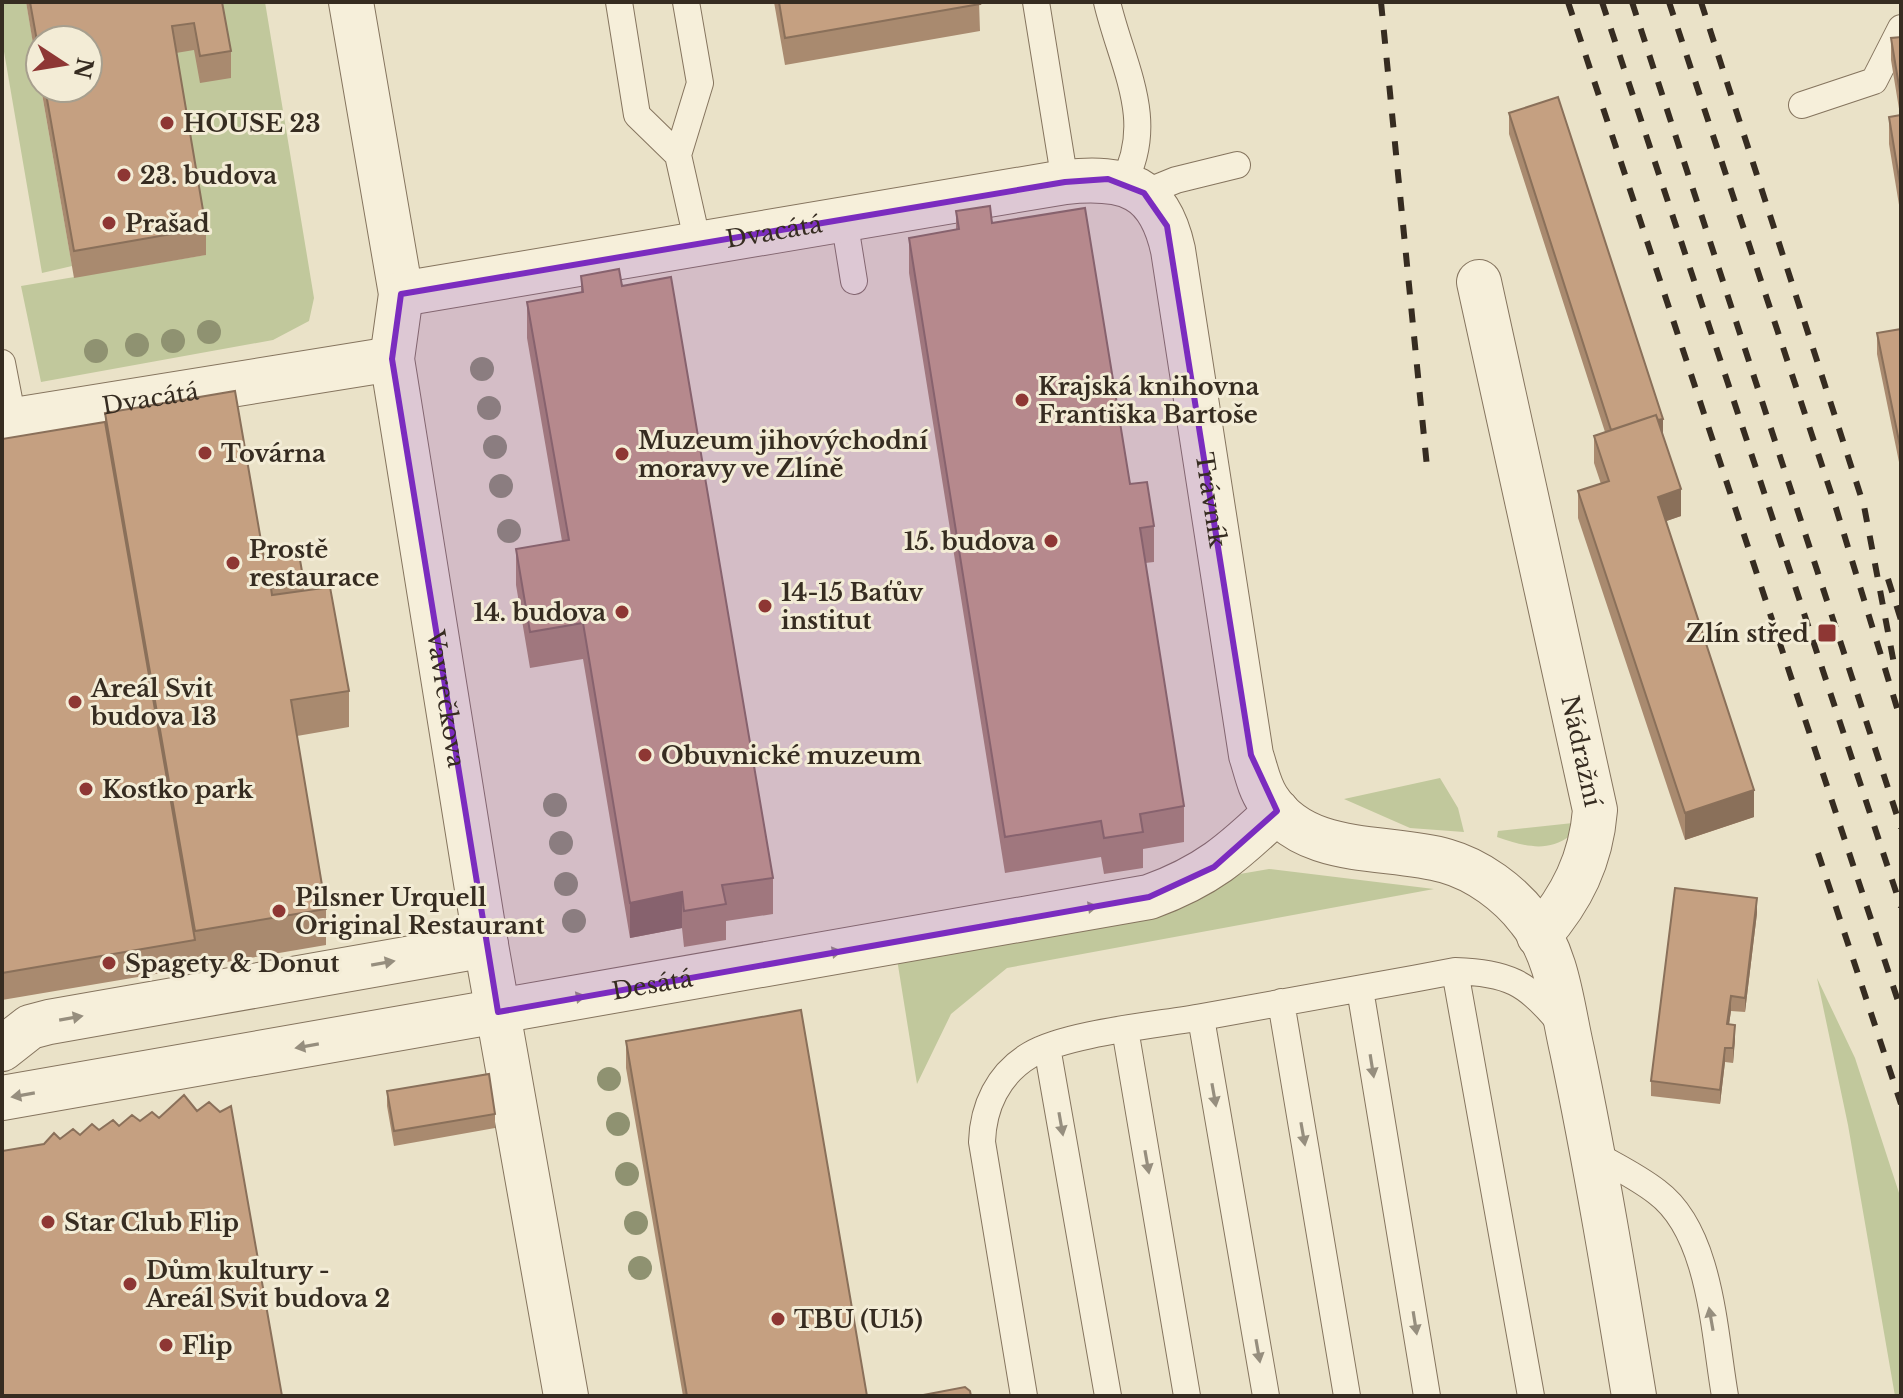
<svg xmlns="http://www.w3.org/2000/svg" width="1903" height="1398" font-family="'Libre Baskerville',serif">
  <style>
    .green { fill: #c1c89c }
    .lines { fill: none; stroke-linecap: round; stroke-linejoin: round }
    .lane-casing { stroke: #85745e; stroke-width: 28 }
    .street-casing { stroke: #85745e; stroke-width: 46 }
    .lane { stroke: #f6efda; stroke-width: 26 }
    .street { stroke: #f6efda; stroke-width: 44 }
    .rail { stroke: #362c21; stroke-width: 6; stroke-dasharray: 14 14; stroke-linecap: butt }
    .tree { fill: #8f9271 }
    .wall { fill: #a98a6f }
    .shaded-wall { fill: #8a705a }
    .building { fill: #c5a081; stroke: #8a705a; stroke-width: 2 }
    .oneway { fill: #968e7e }
    .marked { fill: #7b2cbf; fill-opacity: 0.2; stroke: #7b2cbf; stroke-width: 6; stroke-linejoin: round }
    .poi-dot { fill: #8e3734; stroke: #f3ecd6; stroke-width: 3 }
    .labels { text-anchor: middle; dominant-baseline: central; stroke-width: 6; stroke-linejoin: round; paint-order: stroke }
    .poi-label { font-size: 24px; font-weight: bold; fill: #362c21; stroke: #f3ecd6; text-anchor: start }
    .street-label { font-size: 24px; fill: #362c21; stroke: #f3ecd6 }
  </style>
  <rect width="100%" height="100%" fill="#eae2c8"/>
  <path class="green" d="M2,2h24l46,264 -30,7 -40,-233z
    M161,2h104l49,296 -5,23 -36,19 -232,42 -20,-96 184,-31z
    M1440,778l18,30 6,24 -54,-4 -66,-29z
    M1573,823l-3,13c-23,17 -47,10 -73,1l1,-6z
    M1269,869l165,20 -427,79 -56,46 -34,70 -20,-125 337,-84z
    M1817,978l38,80 46,141v197h-6l-47,-271z"/>
  <g class="lines">
    <defs>
      <path id="lane" d="M619,2l18,113 41,40 20,89
        M1036,2l29,180
        M1107,2c15,64 50,118 16,181
        M1802,105l72,-24 27,-53
        M678,155l22,-72 -14,-81
        M1144,193l32,-13 61,-15
        M844,219l10,62
        M2,363l11,57
        M1455,971l76,425
        M1360,989l67,407
        M1281,1002l66,394
        M1201,1018l65,378
        M1125,1029l62,367
        M1047,1047l61,349
        M1594,1154c21,12 44,23 63,38 54,40 57,141 68,204
        M1024,1396l-42,-254c1,-35 16,-68 48,-87 36,-22 128,-30 172,-38 85,-15 169,-30 253,-46 53,2 72,11 105,52"/>
      <g id="street">
        <path id="s1" d="M351,2l50,292 -9,65 94,586 80,451"/>
        <path id="s2" d="M1479,282l116,528c-4,50 -23,88 -56,126"/>
        <path id="s3" d="M401,294l664,-112c61,-6 94,4 108,68l78,505c5,15 8,32 17,45 38,59 120,44 178,61 32,9 63,32 83,58 29,35 33,88 43,131 24,115 43,230 62,346"/>
        <path id="s4" d="M2,422l390,-63"/>
        <path d="M2,1049l28,-22 19,-5 437,-77"/>
        <path id="s5" d="M2,1098l1147,-201c58,-21 84,-44 128,-86"/>
      </g>
    </defs>
    <use href="#lane" class="lane-casing"/>
    <use href="#street" class="street-casing"/>
    <use href="#lane" class="lane"/>
    <use href="#street" class="street"/>
    <path class="rail" d="M1381,2l46,465
      M1568,2l333,1008
      M1602,2l299,905
      M1632,2l269,826
      M1669,2l167,506 65,213
      M1701,2l163,504 31,163
      M1888,579l13,41
      M1818,853l83,251"/>
  </g>
  <g class="tree">
    <circle cx="209" cy="332" r="12"/>
    <circle cx="173" cy="341" r="12"/>
    <circle cx="137" cy="345" r="12"/>
    <circle cx="96" cy="351" r="12"/>
    <circle cx="482" cy="369" r="12"/>
    <circle cx="489" cy="408" r="12"/>
    <circle cx="495" cy="447" r="12"/>
    <circle cx="501" cy="486" r="12"/>
    <circle cx="509" cy="531" r="12"/>
    <circle cx="555" cy="805" r="12"/>
    <circle cx="561" cy="843" r="12"/>
    <circle cx="566" cy="884" r="12"/>
    <circle cx="574" cy="921" r="12"/>
    <circle cx="609" cy="1079" r="12"/>
    <circle cx="618" cy="1124" r="12"/>
    <circle cx="627" cy="1174" r="12"/>
    <circle cx="636" cy="1223" r="12"/>
    <circle cx="640" cy="1268" r="12"/>
  </g>
  <path class="wall" d="M26,2h196l9,49v27l-31,5 -6,-33 -18,3 30,175v27l-132,23 -33,-190h47l-48,-48v45z
    M774,2h205l1,29 -195,34z
    M1901,37v180l-12,-73v-27l11,-2 -9,-55v-22z
    M1509,113l154,322 18,81 -15,5 88,296 -69,23 -107,-322v-27l23,-7 -7,-21v-27l11,-4 -96,-298z
    M956,211l36,12 138,261 24,42v36l-9,1 39,243v36l-41,7v19l-39,6 -3,-17 -96,16 -96,-600v-35l47,-8z
    M581,276l41,10 151,592v36l-47,7v19l-42,7 -2,-19 -52,10 -47,-279 -53,9 -14,-83v-36l46,-8 -35,-203v-36l54,-10z
    M1901,329v138h-1l-23,-113v-21z
    M105,413l159,145 40,25v8l45,100v36l-52,9 29,173v36l-324,55v-561l103,-17z
    M1757,913l-12,99 -14,-1 -2,13 6,15 -2,24 -8,-1 -5,42 -69,-8v-15z
    M626,1041l241,355h-184l-57,-328z
    M387,1091l108,23v14l-101,18 -7,-40z"/>
  <path class="shaded-wall" d="M1663,419v21l-50,-5z
    M1681,489v27l-23,8v-27z
    M1754,790v27l-69,23v-27z
    M682,892v36l-52,10v-35z
    M1757,898v15l-12,99v-14z
    M1731,996v15l-4,27v-14z
    M1735,1025v14l-2,24v-15z
    M1725,1048v14l-5,42v-14z"/>
  <path class="building" d="M30,2h192l9,49 -31,5 -6,-33 -22,3 34,202 -132,23 -29,-163h43v-48h-48v18z
    M779,2h200l1,2 -195,34z
    M1901,37v61l-10,-60z
    M1558,97l105,322 -5,1 -2,-5 -45,15 -102,-317z
    M1901,115v75l-12,-73z
    M990,206l2,17 93,-15 45,276 17,-2 7,44 -14,2 44,278 -44,8 3,18 -39,6 -3,-17 -96,16 -96,-599 50,-9 -3,-18z
    M619,269l3,17 49,-9 102,601 -51,7 4,19 -42,7 -2,-19 -52,11 -47,-280 -53,9 -14,-83 53,-9 -42,-238 56,-10 -2,-16z
    M1901,329v116l-1,1 -23,-113z
    M235,391l29,167 35,-4 5,29 -33,5 1,7 58,-8 19,104 -58,9 35,209 -131,22 -90,-518z
    M1656,415l25,74 -23,8 96,293 -69,23 -107,-322 31,-10 -15,-45z
    M105,422l90,518 -193,33v-534z
    M1675,888l82,10 -12,100 -14,-2 -4,28 8,1 -2,23h-8l-5,42 -69,-9z
    M801,1010l66,386h-180l-61,-355z
    M489,1074l6,40 -101,17 -7,-40z
    M184,1095l13,16 12,-9 11,10 11,-6 51,290h-280v-245l42,-7 10,-11 6,6 13,-10 7,6 12,-11 7,6 14,-10 6,6 13,-11 8,6 12,-9 7,6z
    M965,1387l5,4 1,5h-53z"/>
  <defs><path id="oneway-solid" d="M-6-.8H1V-3.2L6.5 0L1 3.2V.8H-6Z" transform="scale(2)"/></defs>
  <g class="oneway">
    <use href="#oneway-solid" transform="translate(1086 908) rotate(-9)"/>
    <use href="#oneway-solid" transform="translate(830 953) rotate(-10)"/>
    <use href="#oneway-solid" transform="translate(383 963) rotate(-10)"/>
    <use href="#oneway-solid" transform="translate(574 998) rotate(-10)"/>
    <use href="#oneway-solid" transform="translate(71 1018) rotate(-10)"/>
    <use href="#oneway-solid" transform="translate(307 1046) rotate(170)"/>
    <use href="#oneway-solid" transform="translate(1372 1066) rotate(81)"/>
    <use href="#oneway-solid" transform="translate(23 1095) rotate(170)"/>
    <use href="#oneway-solid" transform="translate(1214 1095) rotate(80)"/>
    <use href="#oneway-solid" transform="translate(1061 1124) rotate(80)"/>
    <use href="#oneway-solid" transform="translate(1303 1134) rotate(80)"/>
    <use href="#oneway-solid" transform="translate(1147 1162) rotate(80)"/>
    <use href="#oneway-solid" transform="translate(1711 1319) rotate(-100)"/>
    <use href="#oneway-solid" transform="translate(1415 1323) rotate(81)"/>
    <use href="#oneway-solid" transform="translate(1258 1351) rotate(80)"/>
  </g>
  <path class="marked" d="M1108,179l36,14 23,33 84,529 26,56 -63,56 -65,30 -651,115 -106,-653 9,-65 664,-112z"/>
  <g class="poi-dot">
    <circle cx="167" cy="123" r="8"/>
    <circle cx="124" cy="175" r="8"/>
    <circle cx="109" cy="223" r="8"/>
    <circle cx="1022" cy="400" r="8"/>
    <circle cx="205" cy="453" r="8"/>
    <circle cx="622" cy="454" r="8"/>
    <circle cx="1051" cy="541" r="8"/>
    <circle cx="233" cy="563" r="8"/>
    <circle cx="765" cy="606" r="8"/>
    <circle cx="622" cy="612" r="8"/>
    <rect x="1817" y="623" width="20" height="20" rx="4"/>
    <circle cx="75" cy="702" r="8"/>
    <circle cx="645" cy="755" r="8"/>
    <circle cx="86" cy="789" r="8"/>
    <circle cx="279" cy="911" r="8"/>
    <circle cx="109" cy="963" r="8"/>
    <circle cx="48" cy="1222" r="8"/>
    <circle cx="130" cy="1284" r="8"/>
    <circle cx="778" cy="1319" r="8"/>
    <circle cx="166" cy="1345" r="8"/>
  </g>
  <g class="labels">
    <g class="poi-label">
      <text x="183" y="123">HOUSE 23</text>
      <text x="140" y="175">23. budova</text>
      <text x="125" y="223">Prašad</text>
      <text x="1038" y="386">Krajská knihovna<tspan x="1038" dy="28">Františka Bartoše</tspan></text>
      <text x="638" y="440">Muzeum jihovýchodní<tspan x="638" dy="28">moravy ve Zlíně</tspan></text>
      <text x="221" y="453">Továrna</text>
      <text x="1035" y="541" text-anchor="end">15. budova</text>
      <text x="249" y="549">Prostě<tspan x="249" dy="28">restaurace</tspan></text>
      <text x="781" y="592">14-15 Baťův<tspan x="781" dy="28">institut</tspan></text>
      <text x="606" y="612" text-anchor="end">14. budova</text>
      <text x="1809" y="633" text-anchor="end">Zlín střed</text>
      <text x="91" y="688">Areál Svit<tspan x="91" dy="28">budova 13</tspan></text>
      <text x="661" y="755">Obuvnické muzeum</text>
      <text x="102" y="789">Kostko park</text>
      <text x="295" y="897">Pilsner Urquell<tspan x="295" dy="28">Original Restaurant</tspan></text>
      <text x="125" y="963">Spagety &amp; Donut</text>
      <text x="64" y="1222">Star Club Flip</text>
      <text x="146" y="1270">Dům kultury -<tspan x="146" dy="28">Areál Svit budova 2</tspan></text>
      <text x="794" y="1319">TBU (U15)</text>
      <text x="182" y="1345">Flip</text>
    </g>
    <g class="street-label">
      <text stroke="none"><textPath href="#s3" startOffset="378">Dvacátá</textPath></text>
      <text stroke="none"><textPath href="#s4" startOffset="150">Dvacátá</textPath></text>
      <text stroke="none"><textPath href="#s3" startOffset="1072">Trávník</textPath></text>
      <text stroke="none"><textPath href="#s1" startOffset="706">Vavrečkova</textPath></text>
      <text stroke="none"><textPath href="#s2" startOffset="480">Nádražní</textPath></text>
      <text stroke="none"><textPath href="#s5" startOffset="660">Desátá</textPath></text>
    </g>
  </g>
  <rect width="1903" height="1398" fill="none" stroke="#362c21" stroke-width="8"/>
  <g transform="translate(64 64) rotate(102)"><circle r="38" fill="#f3ecd6" stroke="#a79f8e" stroke-width="2"/>
  <path d="M0-6L14 30L0 20L-14 30Z" fill="#8e3734"/>
  <text y="-12" font-size="22" font-weight="bold" text-anchor="middle" fill="#362c21">N</text>
  </g>
</svg>
